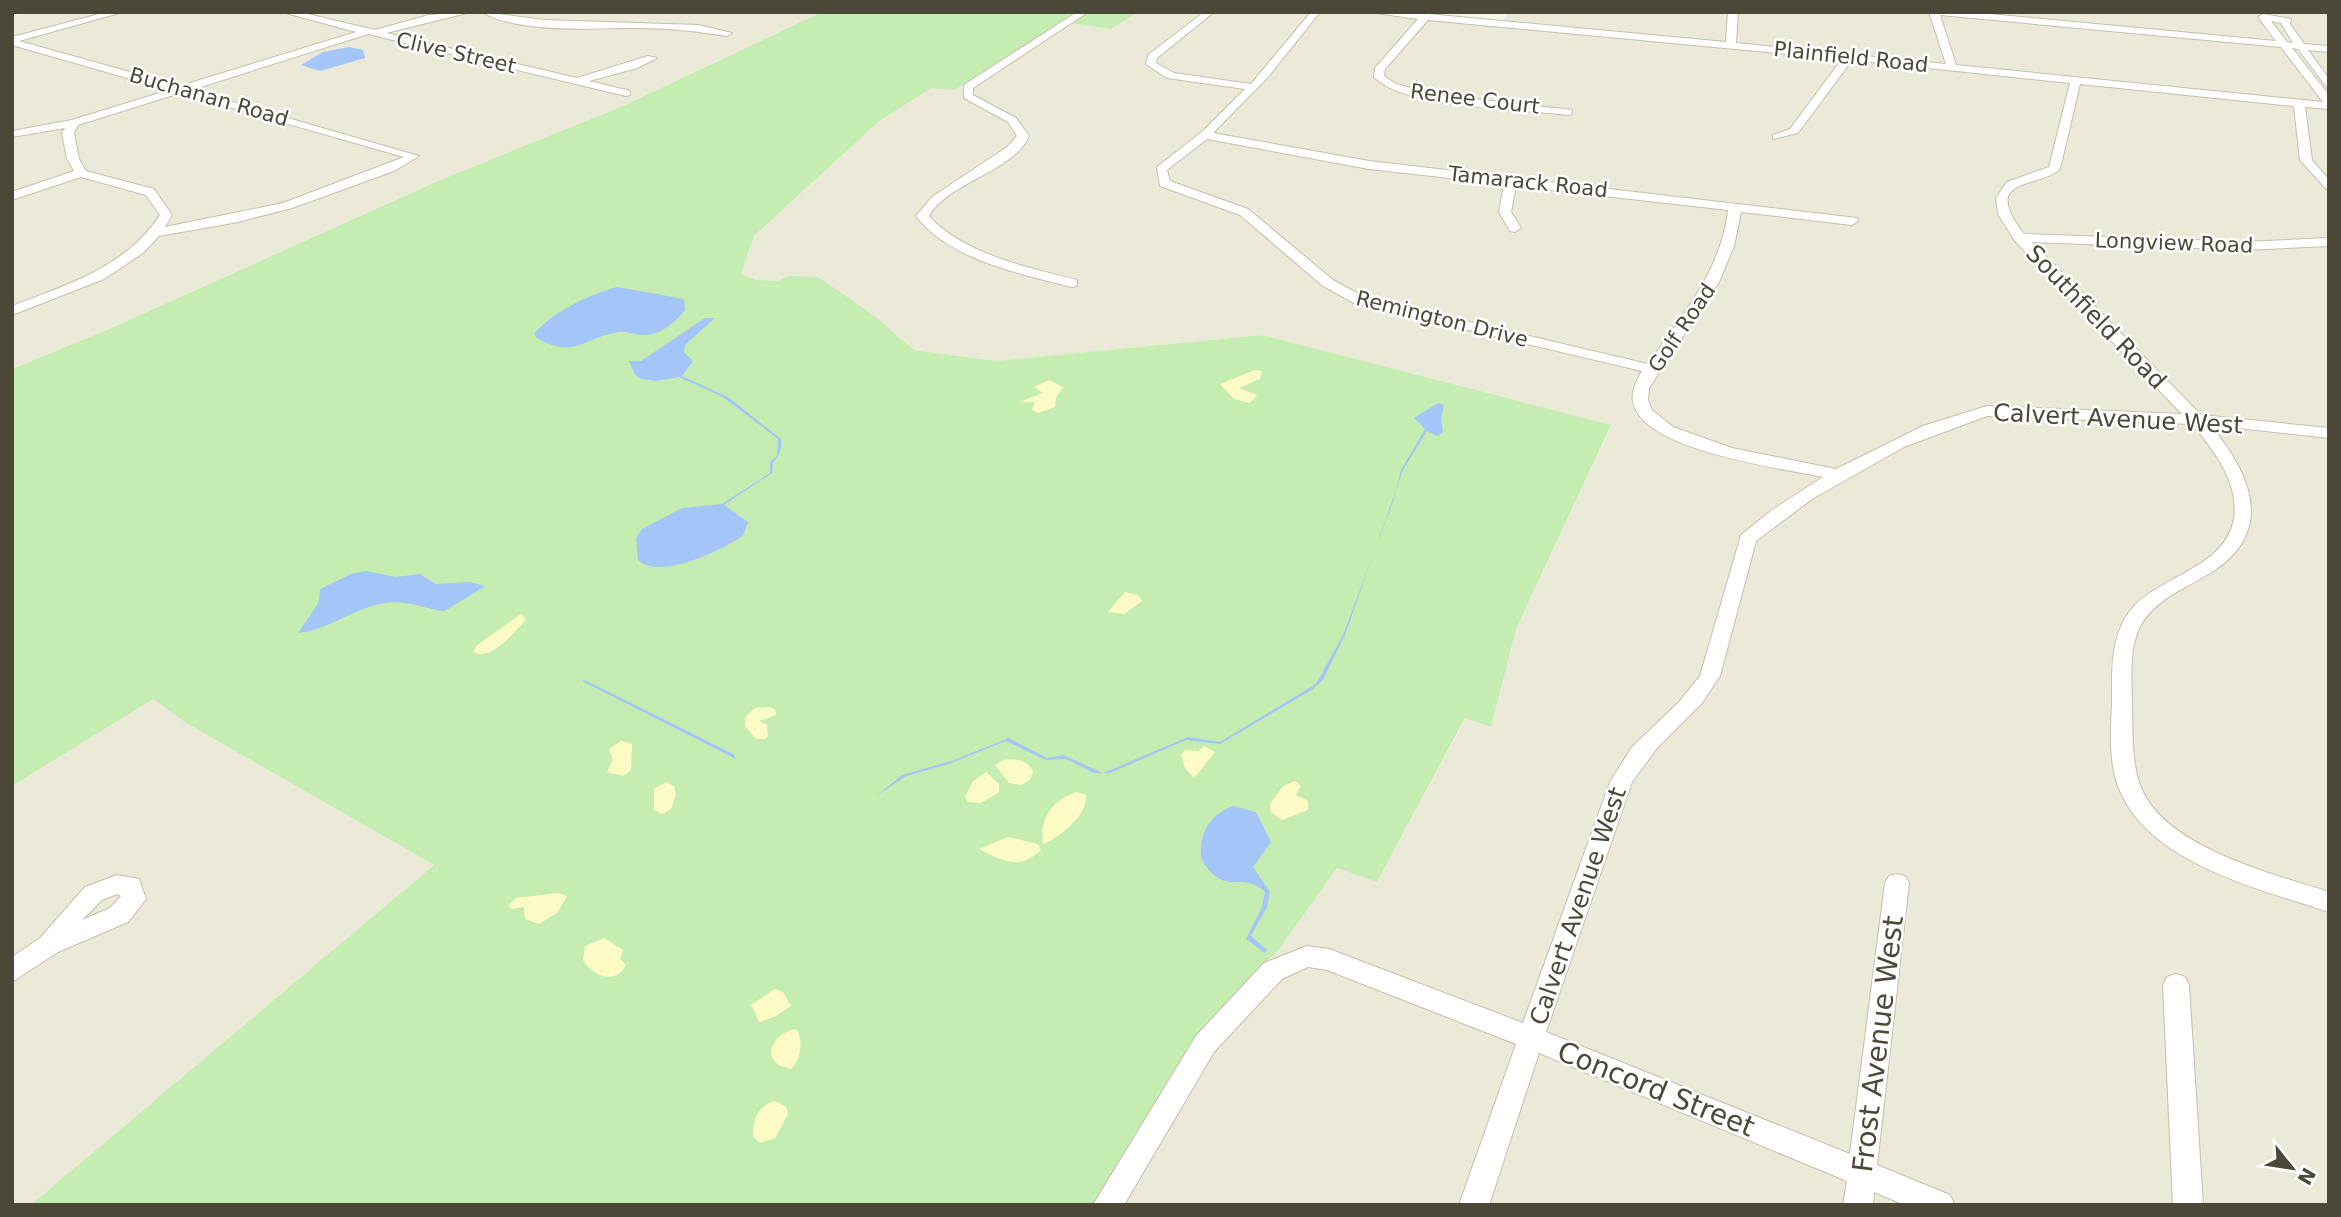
<svg xmlns="http://www.w3.org/2000/svg" width="2341" height="1217" font-family="'DejaVu Sans',sans-serif">
  <style>
    .residential { fill: #ebe9d8 }
    .green { fill: #c6edb1 }
    .sand { fill: #fcfbc5 }
    .water { fill: #a3c5f7 }
    .lines { fill: none; stroke-linecap: round; stroke-linejoin: round }
    .minor-casing { stroke: #c3c0ac; stroke-width: 2 }
    .minor { fill: #fff; fill-rule: evenodd }
    .labels { text-anchor: middle; dominant-baseline: central; stroke-width: 5; stroke-linejoin: round; paint-order: stroke }
    .far-street-label { font-size: 21px; fill: #4c4837; stroke: #fff }
    .street-label { font-size: 24px; fill: #4c4837; stroke: #fff }
    .near-street-label { font-size: 28px; fill: #4c4837; stroke: #fff }
  </style>
  <rect width="100%" height="100%" fill="#f6f5eb"/>
  <path class="residential" d="M29,12h793l-199,94 -185,75 -331,149 -95,39v-352z
    M1138,12h235l127,12 9,-12h820v1193h-1221l155,-240 14,-13 60,-84 40,14 89,-164 25,9 25,-98 95,-203 -349,-91 -266,26 -82,-11 -126,-74 -10,5 -22,-1 -15,-6 13,-38 124,-114 53,-35 131,-65 49,7z
    M153,698l33,25 248,142 -401,340h-21v-419z"/>
  <path class="green" d="M822,12h316l-27,17 -49,-7 -108,68 -23,-2 -53,34 -124,114 -13,38 15,6 22,1 10,-5 30,1 51,35 45,38 82,11 266,-26 349,90 -95,204 -25,98 -26,-9 -88,164 -40,-14 -60,84 -14,13 -155,240h-1077l403,-340 -248,-142 -33,-24 -141,87v-417l95,-39 331,-149 185,-75z"/>
  <path class="sand" d="M1255,370l7,1 -2,8 -21,9 18,7 -7,8 -16,-4 -14,-15z
    M1049,380l14,7 -7,11 -1,9 -17,6 -6,-3 3,-8h-16l24,-9 -9,-6z
    M1125,592l13,3 4,6 -18,13 -16,-2z
    M521,614l5,6c-13,12 -33,42 -53,32l4,-7z
    M769,707l6,2 1,6 -17,6 8,4 1,11 -3,3h-9l-11,-13v-9l10,-9z
    M621,741l11,3 -1,26 -7,6 -17,-4 6,-12 -4,-11z
    M1204,746l11,6 -21,26 -9,-10 -4,-13 4,-5 13,1z
    M1003,760c11,-2 26,0 30,12l-3,8 -9,5 -12,-2 -14,-18z
    M986,772l13,12v8l-18,11 -13,-1 -3,-5 8,-16z
    M1295,781l6,5 -5,9 12,6v9l-26,10 -11,-8 -1,-8 13,-18z
    M666,782l8,4 2,9 -5,14 -9,5 -8,-4v-21z
    M1076,792l10,3c2,20 -27,43 -43,49 -4,-24 9,-44 33,-52z
    M1008,837l30,7 3,6c-22,21 -38,11 -62,-1z
    M558,893l9,3 -10,17 -18,11 -14,-5 -1,-12 -12,2 -4,-3 8,-8z
    M604,938l19,12 -3,9 6,6c-10,20 -33,12 -43,-5l2,-14z
    M775,989l8,3 8,14 -15,10 -17,6 -8,-17z
    M796,1029c8,10 5,31 -5,40l-13,-4 -7,-9c0,-16 11,-24 25,-27z
    M775,1101l11,6 2,7 -13,24 -15,5 -7,-7c0,-17 5,-31 22,-35z"/>
  <path class="water" d="M349,47l14,3 2,8 -45,13 -19,-6 22,-13z
    M617,287l67,12 1,11c-10,13 -27,27 -45,25 -7,-1 -14,-4 -21,-3 -35,5 -44,28 -82,6l-3,-4c19,-23 55,-39 83,-47z
    M705,318h10l-30,27 -1,7 9,9 -11,15 46,21 53,42c2,7 -2,19 -8,23l-1,11 -48,32 24,17 -5,14c-22,14 -83,45 -105,24l-2,-22 6,-9 40,-21 40,-4 48,-31v-11l7,-6 1,-17 -55,-42 -44,-20 -23,4 -15,-2 -6,-4 -6,-14h12z
    M1438,403l6,2 -3,13 2,14 -6,4 -10,-5 -24,39 -58,165 -22,45 -10,9 -93,55 -34,-4 -76,33h-16l-28,-14 -20,1 -40,-19 -57,23 -43,12 -31,21 27,-22 49,-14 58,-23 38,20 16,-3 40,18 85,-36 32,5 96,-58 27,-49 50,-133 8,-32 24,-41 -11,-11z
    M366,571l30,6 24,-3 16,10 34,-2 15,4 -40,25c-23,-2 -41,-13 -65,-7 -29,6 -52,26 -82,29l21,-31 1,-13 31,-15z
    M585,680l148,74 3,5 -154,-78z
    M1233,806l23,6 15,30 -18,25 17,25 -3,15 -16,29 16,14 -2,3 -19,-14 16,-32 3,-15c-22,-22 -42,7 -64,-34 -2,-26 9,-43 32,-52z"/>
  <g class="lines">
    <defs>
      <path id="minor" d="M107,12h16l-104,29 161,45 176,-54 -74,-20h17l76,18 54,-15 42,-3 -85,21 191,45 71,-22 9,2 -20,10 -48,13 41,10v4l-4,1 -258,-62 -177,56 228,66 -25,15 -102,37 -54,14 -79,14 -16,17 -39,26 -92,36v-9c55,-21 114,-39 148,-91l-14,-20 -65,-18 -69,23v-8l62,-21 -7,-12 -5,-26 3,-5 -53,9v-6l60,-11 97,-30 -157,-45v-8zM180,93l224,64 -121,46 -118,24 7,-12 -18,-26 -68,-18 -7,-12 -5,-26 4,-8z
        M482,12l62,8 154,5 34,8 -5,3c-30,-5 -60,-8 -91,-8 -44,0 -117,6 -154,-16z
        M1077,12h11l-115,76v7l43,23 13,18c-14,35 -81,46 -100,80 34,38 100,52 148,64v6l-5,1c-51,-13 -123,-27 -156,-71l16,-19 75,-50 10,-11 -9,-14 -44,-24v-13z
        M1204,12h10l-57,46 -1,5 18,10 77,11 60,-72h9l-52,65 -55,56 156,28 488,57 1,3 -6,4 -111,-13 -7,34 -15,36 -70,106 -1,12 4,10 21,17 59,21 104,21 87,-43 64,-20 195,8 -167,-173 -17,-27 -2,-16 11,-16 42,-15 21,-84 -218,-23 -54,73 -25,6v-4l17,-6 52,-70 -414,-39 -43,49 -1,7 12,8 42,11 134,15v4l-4,1c-48,-7 -161,-5 -194,-38l1,-9 43,-49 -49,-7h37l320,30 2,-30h10l-2,31 210,21 -17,-52h40l307,29 -18,-24 5,-3 28,5 -1,5 14,20 25,2v6l-21,-2 21,29v11l-31,-41 -6,-1 37,47v14l-24,-2 7,53 17,20v12l-29,-32 -6,-54 -214,-22 -20,85c-22,20 -81,7 -36,65l221,8 84,-4v8l-84,4 -213,-8 169,173 128,13v10l-119,-13c39,46 66,104 5,145 -24,16 -57,27 -73,53 -14,24 -10,56 -10,83 1,27 -1,59 10,84 26,58 131,84 187,102v20c-69,-23 -178,-48 -209,-121 -12,-27 -9,-61 -8,-89 0,-34 -2,-69 22,-96 29,-30 88,-39 99,-83 9,-37 -19,-73 -41,-99l-205,-8 -83,31 -92,52 -56,42 -36,135 -18,27 -45,45 -25,34 -86,250 304,122 35,-271 4,-7 8,-2 8,2 4,7 -32,282 73,30 5,10h-50l-31,-13 -1,13h-30l4,-24 -308,-128 -50,152h-30l57,-161 -189,-74 -19,-3 -26,12 -68,73 -90,153h-31l103,-169 68,-73 43,-17 22,3 194,74 87,-241 22,-35 47,-45 21,-26 41,-141 31,-25 51,-33c-41,-9 -181,-26 -190,-75 -2,-11 4,-22 9,-31l-288,-68 -31,-17 -83,-71 -80,-29 -3,-19 46,-36 42,-42 -78,-11 -21,-14 2,-9zM1940,15l341,32 42,55 -367,-37zM2271,21l10,2 12,20 -6,-1zM1207,139l162,30 135,15 -5,28 11,19 5,1 6,-4 -10,-16 5,-26 212,24c-7,62 -46,105 -80,154l-284,-67 -31,-17 -85,-71 -78,-28 -3,-11z
        M117,875l22,4 7,20 -18,23 -70,30 -46,30v-25l28,-19 45,-51zM117,894l4,2 -11,12 -28,12 20,-20z
        M2176,974l9,3 4,8 14,220h-30l-10,-220 4,-8z"/>
    </defs>
    <use href="#minor" class="minor-casing"/>
    <use href="#minor" class="minor"/>
  </g>
  <g class="labels">
    <g class="far-street-label">
      <text transform="translate(456 53) rotate(13)">Clive Street</text>
      <text transform="translate(1851 57) rotate(6)">Plainfield Road</text>
      <text transform="translate(209 97) rotate(16)">Buchanan Road</text>
      <text transform="translate(1475 99) rotate(7)">Renee Court</text>
      <text transform="translate(1528 182) rotate(6)">Tamarack Road</text>
      <text transform="translate(2174 243) rotate(2)">Longview Road</text>
      <text transform="translate(1442 319) rotate(14)">Remington Drive</text>
      <text transform="translate(1682 328) rotate(-56)">Golf Road</text>
    </g>
    <g class="street-label">
      <text transform="translate(2096 317) rotate(46)">Southfield Road</text>
      <text transform="translate(2118 419) rotate(3)">Calvert Avenue West</text>
      <text transform="translate(1578 906) rotate(-71)">Calvert Avenue West</text>
    </g>
    <g class="near-street-label">
      <text transform="translate(1878 1044) rotate(-83)">Frost Avenue West</text>
      <text transform="translate(1656 1089) rotate(22)">Concord Street</text>
    </g>
  </g>
  <rect width="2341" height="1217" fill="none" stroke="#4c4837" stroke-width="28"/>
  <g transform="translate(2292 1168) rotate(120)" stroke="#ffffff" stroke-width="5" paint-order="stroke">
  <path d="M0-5L12 26L0 18L-12 26Z" fill="#4c4837"/>
  <text y="-10" font-size="19" font-weight="bold" text-anchor="middle" fill="#4c4837">N</text>
  </g>
</svg>
